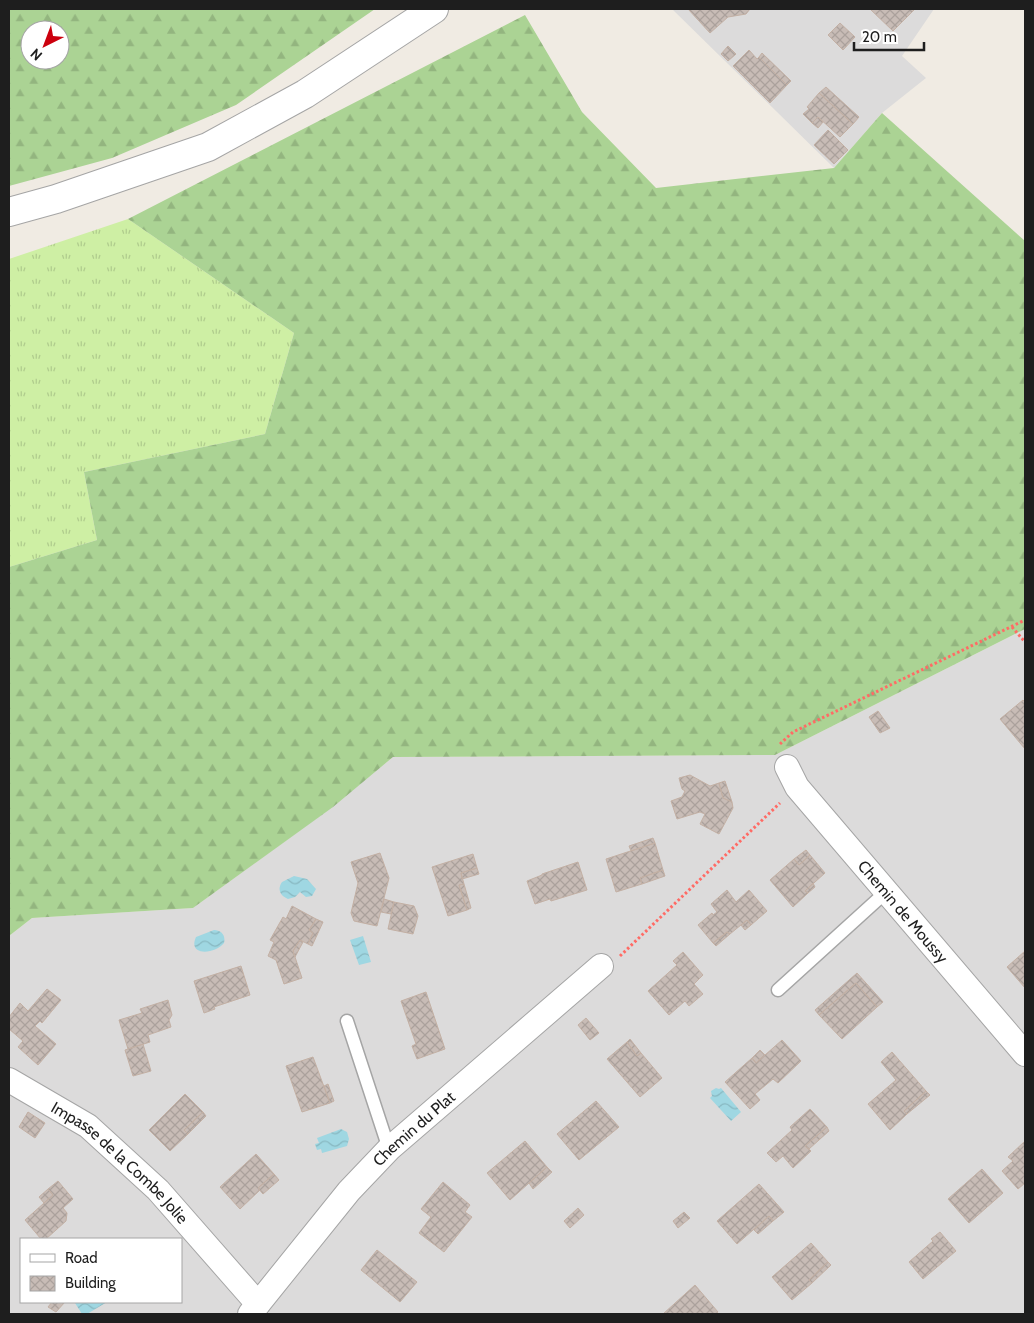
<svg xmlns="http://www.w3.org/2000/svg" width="1034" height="1323" font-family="Cabin,sans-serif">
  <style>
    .residential { fill: #dcdbdb; fill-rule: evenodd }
    .grass { fill: url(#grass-tufts) }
    .forest { fill: url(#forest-firs); fill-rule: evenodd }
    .water { fill: url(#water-waves) }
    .building { fill: url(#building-cross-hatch); stroke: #c3b0a4 }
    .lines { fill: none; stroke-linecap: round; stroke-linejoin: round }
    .service-casing { stroke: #a5a5a5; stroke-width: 15 }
    .minor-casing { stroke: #a5a5a5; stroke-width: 26 }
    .tertiary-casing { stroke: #a5a5a5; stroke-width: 30 }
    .path { stroke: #ff6b65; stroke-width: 3; stroke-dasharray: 2.5 2.5; stroke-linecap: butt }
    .service { stroke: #fff; stroke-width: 12 }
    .minor { stroke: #fff; stroke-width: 24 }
    .tertiary { stroke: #fff; stroke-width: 28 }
    .labels { text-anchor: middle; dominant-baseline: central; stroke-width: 4; stroke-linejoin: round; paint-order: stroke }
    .street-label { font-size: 16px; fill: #1e1e1e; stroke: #fff }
  </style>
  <defs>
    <pattern id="grass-tufts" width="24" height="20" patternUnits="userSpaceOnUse" patternTransform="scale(1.25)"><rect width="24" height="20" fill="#ceefa4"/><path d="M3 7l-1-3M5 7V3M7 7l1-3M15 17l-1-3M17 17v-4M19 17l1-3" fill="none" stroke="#b0cc8d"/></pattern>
    <pattern id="forest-firs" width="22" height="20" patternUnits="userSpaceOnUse" patternTransform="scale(1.25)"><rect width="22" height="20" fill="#abd394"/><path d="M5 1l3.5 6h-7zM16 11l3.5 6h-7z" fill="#93b57f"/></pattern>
    <pattern id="water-waves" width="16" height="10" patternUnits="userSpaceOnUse" patternTransform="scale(1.25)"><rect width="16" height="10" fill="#9fd7e2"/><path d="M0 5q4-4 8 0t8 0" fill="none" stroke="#88b8c1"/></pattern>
    <pattern id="building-cross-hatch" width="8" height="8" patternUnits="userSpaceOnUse" patternTransform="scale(1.25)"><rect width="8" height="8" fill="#c8bcb6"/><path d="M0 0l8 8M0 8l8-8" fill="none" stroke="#aba19c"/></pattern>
  </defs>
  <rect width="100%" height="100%" fill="#f0ebe3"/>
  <path class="residential" d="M672,9h262l-32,47 24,22 -44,35 -48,55z
    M1025,629v685h-1016v-378l23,-18 161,-10 139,-101 61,-50 382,-2zM21,1239h160v63h-160z"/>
  <path class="grass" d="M128,219l166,114 -29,101 -181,38 13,68 -88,27v-308z"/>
  <path class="forest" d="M9,9h366l-139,96 -124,53 -103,28zM30,30h30v30h-30z
    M525,15l57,97 74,76 178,-20 48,-55 143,128v388l-250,126 -382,2 -60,50 -140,101 -161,10 -23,18v-369l88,-27 -13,-68 181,-38 29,-101 -166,-114z"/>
  <path class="water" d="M294,876l13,3 9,10 -4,7 -6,1 -6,-5 -5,5 -7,2c-8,-3 -11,-10 -6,-17z
    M214,930c7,0 12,5 10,13 -8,11 -37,14 -28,-6z
    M363,936l8,26 -12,3 -9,-25z
    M716,1088l3,1 2,-1 20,24 -10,9 -21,-23 2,-2 -1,-5z
    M341,1129l6,3 2,7 -2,7 -25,7 -1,-4 -4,1 -2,-6 4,-1 -2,-5z
    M77,1302h30l-20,12h-5l-7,-11z"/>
  <path class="building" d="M688,9h62l-4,5 -18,3 -18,16z
    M870,9h45l-22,22z
    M840,23l15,14 -12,13 -15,-15z
    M728,46l8,8 -8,7 -7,-7z
    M749,50l8,9 2,-2 28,28 -17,18 -37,-37z
    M762,53l29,28 -4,4 -28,-28z
    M826,87l33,30 -6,7 -34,-31z
    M819,93l34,31 -13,13 -22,-20 -6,6 -9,-9 6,-5 -2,-2z
    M818,117l5,5 -5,6 -6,-5z
    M828,130l20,20 -14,14 -20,-19z
    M1023,700l2,2v47l-25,-30z
    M878,711l12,17 -10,5 -11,-16z
    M690,775l20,11 9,-3 4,15 9,4 1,6 -14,26 -19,-10 5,-10 -5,-2 -23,7 -6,-18 11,-4 3,-6 -3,-2 -3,-11z
    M725,781l7,21 -9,-4 -4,-15z
    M653,838l2,5 -24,8 -2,-5z
    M655,843l8,27 -23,8 2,6 -26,8 -10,-33z
    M806,850l4,5 -11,10 -5,-6z
    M380,853l9,25 -12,48 -23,-5 -3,-8 7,-30 -7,-21z
    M473,854l4,14 -16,5 3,11 -5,1 8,25 -19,6 -16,-49z
    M810,855l15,18 -20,18 3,2 -15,14 -23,-27 24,-21 5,6z
    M578,862l9,28 -36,11 -1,-2 -15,5 -8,-23 15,-6v-1z
    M477,868l2,6 -17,5 -1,-6z
    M663,870l2,6 -23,8 -2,-6z
    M813,883l2,4 -7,6 -3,-2z
    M464,884l7,24 -4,2 -8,-25z
    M727,890l9,12 13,-12 18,21 -16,14 -4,-5 -17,14 -3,-2 -14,11 -15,-18 14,-12 1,2 4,-3 -6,-8z
    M384,899l10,3 -3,12 -10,-2z
    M394,902l20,4 4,10 -5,18 -25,-5z
    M292,906l24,13 -7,11 4,3 -5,11 -8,-4 -7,11 9,27 -18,6 -8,-24 -8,-4 6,-14 -4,-2 13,-23 3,2z
    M316,919l7,3 -11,24 -4,-2 5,-11 -4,-3z
    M747,920l4,5 -6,5 -4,-5z
    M727,932l3,2 -14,12 -3,-3z
    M300,940l3,2 -8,15 -2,-6z
    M1025,951v37l-18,-21z
    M683,952l20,23 -9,9 9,10 -14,12 -4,-5 -16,14 -21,-24 29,-26 -4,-4z
    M241,966l9,29 -36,12 1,2 -11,4 -10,-32z
    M857,973l26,29 -6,5 -21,-24 -37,32 -4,-5z
    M856,983l21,24 -35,32 -23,-24z
    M47,989l14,11 -19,23 -2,-2 -5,5 21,18 -18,21 -20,-18 5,-6 -14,-12v-12l11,-14 8,8z
    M426,992l19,57 -28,10 -5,-13 4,-2 -15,-43z
    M168,1000l4,15 -3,5 2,7 -23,8 2,7 -22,7 -9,-29 23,-7 -2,-4z
    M586,1018l13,15 -9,7 -12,-15z
    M630,1039l11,14 -4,3 -10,-14z
    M782,1040l19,21 -23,22 -5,-4 -18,15 5,6 -10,9 -25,-27 27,-24 4,5z
    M627,1042l10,14 4,-3 21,25 -22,19 -33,-38z
    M143,1044l8,27 -18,5 -8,-26z
    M760,1050l5,5 -9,8 -4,-5z
    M892,1052l34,39 -22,20 3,3 -17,16 -22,-26 28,-24 -15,-18z
    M313,1057l17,46 -28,9 -16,-46z
    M328,1084l6,17 -4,2 -6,-17z
    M926,1091l4,4 -23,19 -3,-3z
    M185,1094l18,18 -19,18 4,4 -18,17 -21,-21z
    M596,1101l23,26 -40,33 -22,-26z
    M810,1109l17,18 -22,19 6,5 -18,17 -10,-12 -7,6 -9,-9 25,-23 -2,-3z
    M28,1112l17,11 -10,15 -16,-11z
    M203,1112l3,4 -18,18 -4,-4z
    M827,1127l2,4 -20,18 -4,-3z
    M525,1141l22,26 -37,33 -23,-27z
    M1025,1141v42l-7,6 -16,-18 11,-10 -5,-4z
    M256,1154l18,20 -16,14 2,2 -20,19 -20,-22z
    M547,1167l5,5 -19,17 -4,-6z
    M982,1169l21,24 -34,30 -21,-24z
    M274,1174l5,6 -16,14 -5,-6z
    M58,1181l15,18 -10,9 4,5 -1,8 -20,18h-5l-16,-19 28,-25 -5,-6z
    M443,1182l27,23 -5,7 7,5 -28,35 -25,-19 12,-16 -10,-8z
    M759,1184l25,28 -11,9 -4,-5 -32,28 -20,-23z
    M48,1189l5,6 -9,8 -5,-6z
    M578,1208l6,7 -14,13 -6,-7z
    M684,1212l6,6 -12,10 -5,-7z
    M769,1216l4,5 -15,13 -4,-4z
    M940,1232l16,19 -33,28 -14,-17 24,-21 -2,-2z
    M811,1243l17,19 -19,18 3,3 -20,17 -20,-23z
    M377,1250l40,32 -17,20 -39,-32z
    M828,1262l3,3 -19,18 -3,-3z
    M695,1285l23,27 -2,2h-53z
    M52,1302h13l-9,10 -8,-5z"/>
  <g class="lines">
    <defs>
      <path id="service" d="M778,990l108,-98
        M347,1021l42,128"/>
      <g id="minor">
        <path id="s1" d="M787,767l10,20 228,267"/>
        <path id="s2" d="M9,1080l79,46 70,64 100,114"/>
        <path id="s3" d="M250,1314l99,-123 40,-42 212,-183"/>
      </g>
      <path id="tertiary" d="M9,212l47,-13 152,-52 97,-53 129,-85"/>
    </defs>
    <use href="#service" class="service-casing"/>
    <use href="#minor" class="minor-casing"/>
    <use href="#tertiary" class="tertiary-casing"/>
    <path class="path" d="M1012,627l13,15
      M780,744l13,-12 232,-112
      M620,956l160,-153"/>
    <use href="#service" class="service"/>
    <use href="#minor" class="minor"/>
    <use href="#tertiary" class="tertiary"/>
  </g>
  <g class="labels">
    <g class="street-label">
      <text stroke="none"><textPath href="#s1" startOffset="186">Chemin de Moussy</textPath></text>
      <text stroke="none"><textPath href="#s3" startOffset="248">Chemin du Plat</textPath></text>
      <text stroke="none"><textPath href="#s2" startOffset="139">Impasse de la Combe Jolie</textPath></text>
    </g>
  </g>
  <rect width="1034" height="1323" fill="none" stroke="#1e1e1e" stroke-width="20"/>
  <rect x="20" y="1238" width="162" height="65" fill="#ffffff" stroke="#a5a5a5"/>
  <rect x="30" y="1254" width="25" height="8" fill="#ffffff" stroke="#a5a5a5"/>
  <text x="65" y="1263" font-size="15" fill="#1e1e1e">Road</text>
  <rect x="30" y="1276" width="25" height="15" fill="url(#building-cross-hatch)" stroke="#a5a5a5"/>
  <text x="65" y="1288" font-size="15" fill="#1e1e1e">Building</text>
  <g transform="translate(45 45) rotate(222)"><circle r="24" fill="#ffffff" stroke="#a5a5a5"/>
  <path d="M0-4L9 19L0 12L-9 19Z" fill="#cc000e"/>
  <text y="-8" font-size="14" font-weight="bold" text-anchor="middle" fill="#1e1e1e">N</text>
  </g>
  <path d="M854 42v8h70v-8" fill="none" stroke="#1e1e1e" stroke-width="2.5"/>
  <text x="862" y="42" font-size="15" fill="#1e1e1e" stroke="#ffffff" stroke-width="4" paint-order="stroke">20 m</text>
</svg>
